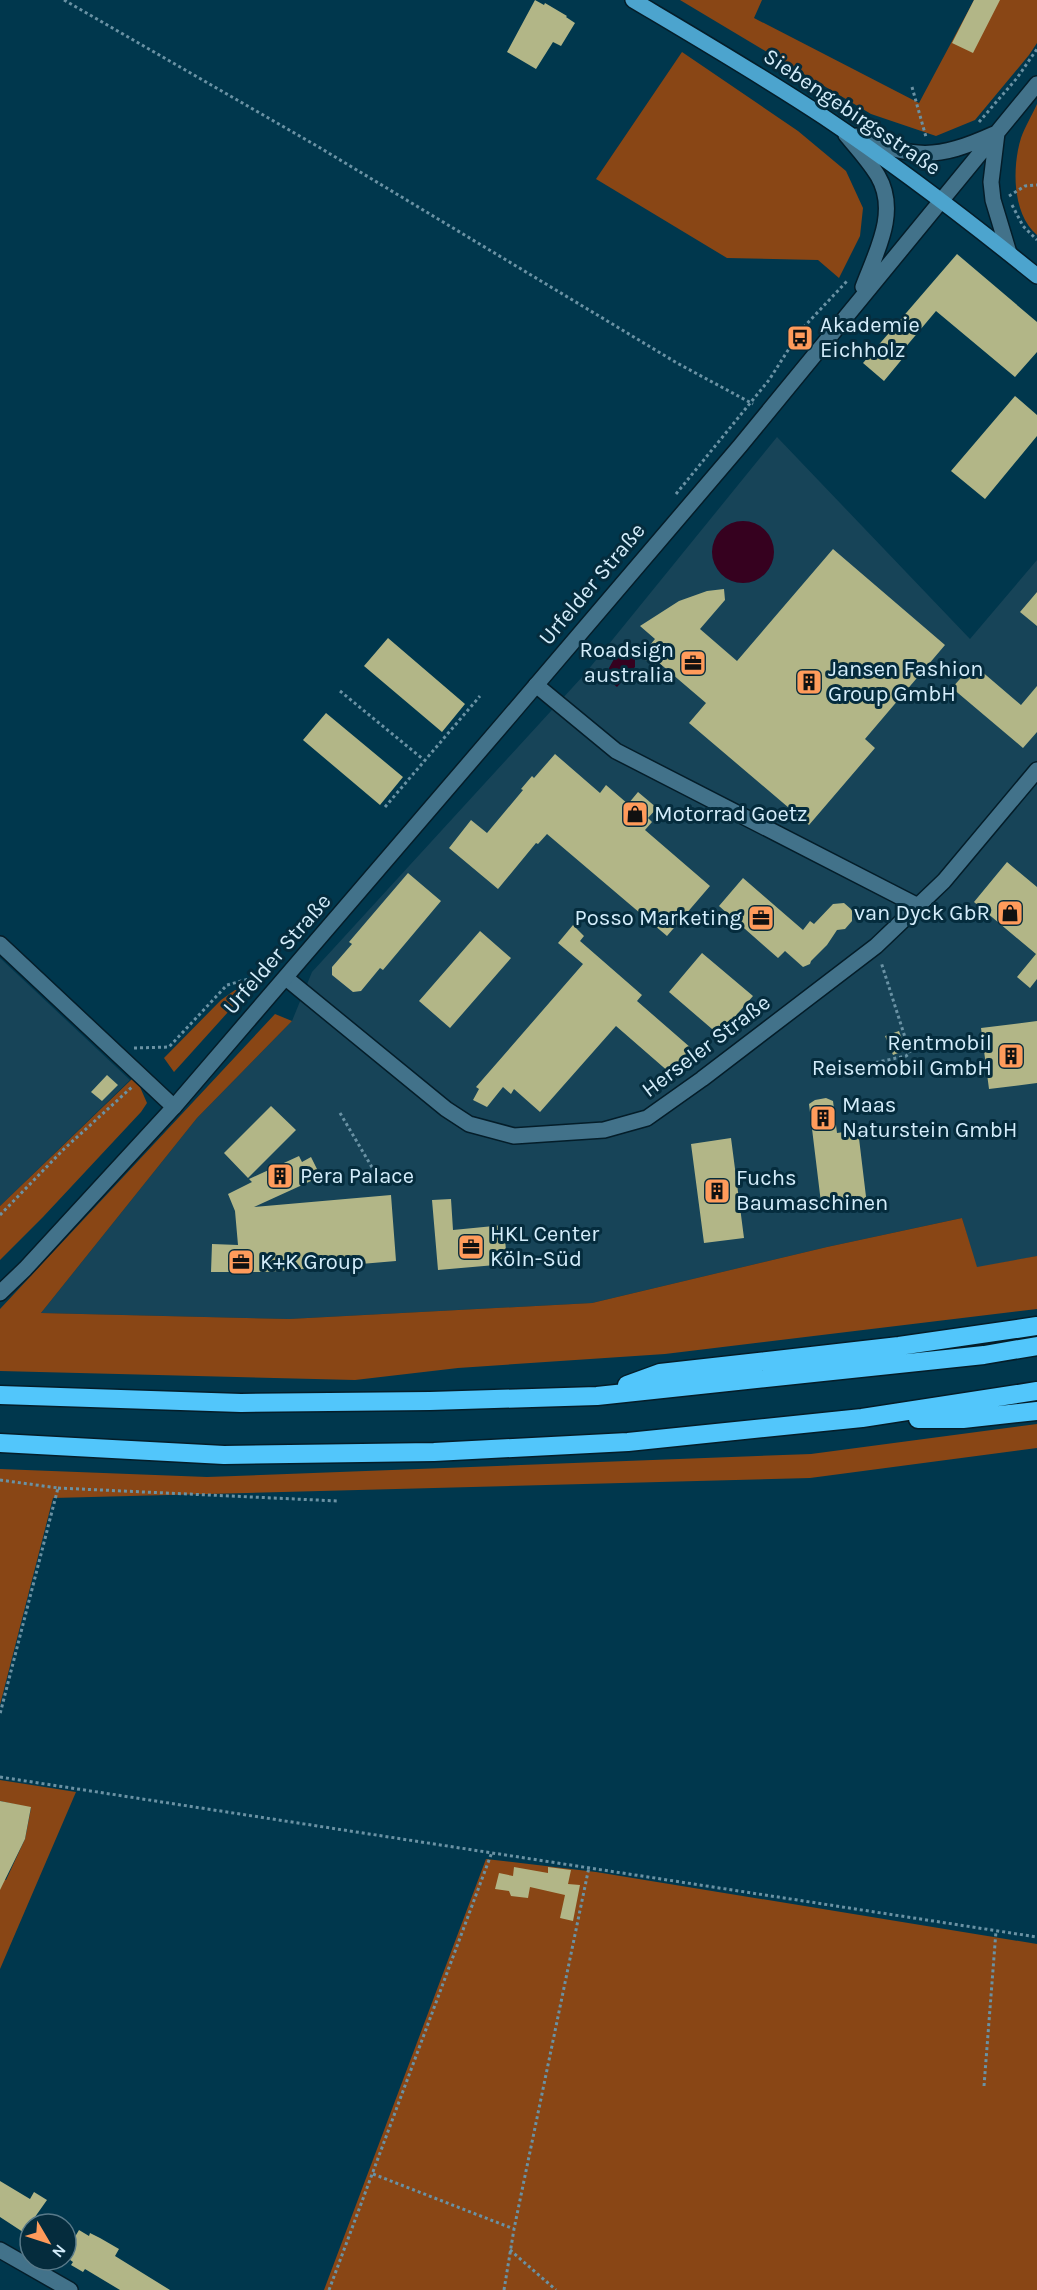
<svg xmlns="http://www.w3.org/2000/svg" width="1037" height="2290" font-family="Karla,sans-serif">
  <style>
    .built { fill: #174458 }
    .green { fill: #894615 }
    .water { fill: #36011f }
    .building { fill: #b2b687 }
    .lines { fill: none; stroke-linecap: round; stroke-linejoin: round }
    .minor-casing { stroke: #041d29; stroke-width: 18 }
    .secondary-casing { stroke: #041d29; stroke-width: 18 }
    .primary-casing { stroke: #041d29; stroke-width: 18 }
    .motorway-casing { stroke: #041d29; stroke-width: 21 }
    .path { stroke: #6a92a4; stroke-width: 3; stroke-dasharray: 3 3; stroke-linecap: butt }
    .minor { stroke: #42728a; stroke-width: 15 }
    .secondary { stroke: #42728a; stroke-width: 15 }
    .primary { stroke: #4ca4ce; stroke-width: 15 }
    .motorway { stroke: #52c6fb; stroke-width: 18 }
    .labels { text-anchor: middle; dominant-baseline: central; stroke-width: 6; stroke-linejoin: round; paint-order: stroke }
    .street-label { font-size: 22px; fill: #d4edfb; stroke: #052c3d }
    .poi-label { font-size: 22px; fill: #d4edfb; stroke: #052c3d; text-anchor: start }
  </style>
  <rect width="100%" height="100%" fill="#00374d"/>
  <path class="built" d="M777,437l193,202 67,-79v696l-61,12 -14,-50 -135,29 -235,56 -303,16 -248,-6 156,-195 95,-97 20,-49 271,-296z
    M0,958l130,122 -130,126z"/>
  <path class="green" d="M680,0h82l-8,18 165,85 55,-103h63v43l-8,12 -54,65 -39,16 -65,-22z
    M682,52l116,79 48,40 17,37 -3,28 -21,42 -21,-18 -91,-2 -131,-79z
    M1037,104v131c-25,-21 -25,-68 -16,-97 4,-11 11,-23 16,-34z
    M235,990l12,1 -73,81 -10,-14 57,-58z
    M275,1014l17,7 -95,97 -156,195 248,6 303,-16 235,-56 135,-29 15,49 60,-11v53l-372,45 -207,14 -103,12 -355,-9v-62z
    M132,1079l8,8 7,16 -6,9 -98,105 -43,43v-54z
    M1037,1424v24l-227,30 -757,20 -53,207v-236l207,8 604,-23z
    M0,1780l76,12 -76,177v-91l6,2 19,-41 6,-31 -31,-7z
    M486,1859l110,13 441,72v346h-713z"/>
  <path class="water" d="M712 552a31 31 0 1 1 62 0a31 31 0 1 1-62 0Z
    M630,646l5,11v10l-18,20 -7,-6 -1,-13 10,-18z"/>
  <path class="building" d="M535,0l9,5 1,-2 22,13 -1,1 9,6 -14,23 -8,-4 -17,27 -29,-17z
    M974,0h26l-27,53 -21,-10z
    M957,254l80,68v30l-22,25 -79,-66 -37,44 4,3 -19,23 -21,-18z
    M1015,396l22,19v21l-52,63 -34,-28z
    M833,549l112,96 -80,94 10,9 -66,77 -120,-102 17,-20 -48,-41 -4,5 -12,-10 5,-5 -2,-1 10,-12 -15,-13 39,-25 28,-10 17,-2 1,11 -25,29 37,32z
    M1037,592v34l-17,-14z
    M388,638l77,66 -23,28 -78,-66z
    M973,664l48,41 16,-19v46l-14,16 -71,-60z
    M326,713l77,64 -23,28 -77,-65z
    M555,754l45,39 6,-8 22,19 10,-12 19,16 -9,10 4,4 -7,8 65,56 -43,50 -120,-102 -9,10 -2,-1 -38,46 -49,-41 22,-28 16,13 36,-43 -2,-1 11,-13 2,2z
    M1007,862l30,25v92l-7,9 -13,-11 19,-23 -62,-52z
    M408,873l33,28 -58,69 -3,-2 -19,23 -8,1 -21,-17v-8l20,-23 -3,-2z
    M743,878l60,52 7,-9 4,3 19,-20 11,-1 8,7v11l-7,8 -8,1 -10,15 -16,16 -1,3 -7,3 -18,-16 -7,7 -59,-52z
    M573,925l11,11 -4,5 62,54 -5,6 54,47 -21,25 -54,-47 -76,86 -26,-23 -3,5 -8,-7 -16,20 -14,-7 6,-11 -3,-2 107,-123 -25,-21z
    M480,931l31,27 -61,70 -31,-27z
    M702,953l51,43 -34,39 -50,-43z
    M1037,1021v62l-48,6 -8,-61z
    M899,1031l7,19 -13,5 -8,-19z
    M107,1075l11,10 -16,16 -11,-9z
    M826,1098l7,3 4,32 21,-3 9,75 -45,6 -13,-107 6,-4z
    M271,1106l25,24 -48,48 -24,-25z
    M731,1138l13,100 -40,5 -13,-99z
    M299,1156l3,6 9,-5 7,14 -10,4 3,6 -57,26 137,-12 5,66 -129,11h-56l1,-28 26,1 -3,-34 -7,-17 24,-12 -3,-3z
    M451,1199l2,31 51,-5 3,39 -69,6 -6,-70z
    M0,1801l31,6 -6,32 -25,51z
    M514,1867l34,6v-6l23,3 -3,14 12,1 -7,36 -13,-3 5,-23 -35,-8 -2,11 -17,-2 -2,-5 -14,-2 4,-16 14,3z
    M0,2181l30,18 4,-7 13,8 -17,24 -4,10 -26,-17z
    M79,2230l10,6 1,-3 10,5 19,11 -4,7 55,34h-50l-35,-21 -2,3 -12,-7 2,-3 -7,-5v-5z"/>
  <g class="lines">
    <defs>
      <path id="minor" d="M536,685l80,66 302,155
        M0,944l174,163
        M286,978l160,131 23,15 45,12 90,-6 43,-12 55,-39 174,-133 68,-65 93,-111
        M0,2250l70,40"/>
      <path id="secondary" d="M997,133l-6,49 2,18 16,53
        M846,135c11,13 23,26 32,41 21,36 -2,76 -15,111
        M856,136c59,23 80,24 138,-2
        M0,1293l25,-24 149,-162 334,-389 232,-272 297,-362"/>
      <path id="primary" d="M633,0c64,38 129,76 191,117 73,49 144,103 213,159"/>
      <path id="motorway" d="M627,1385l33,-12 239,-27 138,-20
        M0,1395l241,8 189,-2 167,-5 387,-41 53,-9
        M918,1419h45l74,-8
        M0,1443l224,12 210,-3 194,-10 234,-24 175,-27"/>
    </defs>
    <use href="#minor" class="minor-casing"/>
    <use href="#secondary" class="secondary-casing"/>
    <use href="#primary" class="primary-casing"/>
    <use href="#motorway" class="motorway-casing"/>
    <path class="path" d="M64,0l253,146 360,217 76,41
      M912,87l14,50
      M979,122l38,-44 20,-29
      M1009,196l16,-10 12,-1
      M1012,205l11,21 14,14
      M676,494l93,-114 32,-50 47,-50
      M340,691l84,69
      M385,807l95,-111
      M134,1048l35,-1 58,-62 40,-11
      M864,1065l42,-9 4,-3 -29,-91
      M340,1113l33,56
      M0,1215l64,-66 68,-62
      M0,1480l58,8 -58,226
      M58,1488l280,13
      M0,1777l1037,160
      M984,2086l12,-155
      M373,2174l141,55
      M510,2250l46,40
      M329,2290l163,-438
      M504,2290l10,-61 75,-362"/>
    <use href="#minor" class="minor"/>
    <use href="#secondary" class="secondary"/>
    <use href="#primary" class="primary"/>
    <use href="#motorway" class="motorway"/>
  </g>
  <defs>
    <symbol id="bus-square" viewBox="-11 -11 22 22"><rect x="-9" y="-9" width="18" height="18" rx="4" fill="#ff9b5b" stroke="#052c3d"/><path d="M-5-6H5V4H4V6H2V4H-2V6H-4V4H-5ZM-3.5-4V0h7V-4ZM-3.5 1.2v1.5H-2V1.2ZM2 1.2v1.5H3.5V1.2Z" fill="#111"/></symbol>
    <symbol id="office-square" viewBox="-11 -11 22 22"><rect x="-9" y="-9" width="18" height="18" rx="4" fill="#ff9b5b" stroke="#052c3d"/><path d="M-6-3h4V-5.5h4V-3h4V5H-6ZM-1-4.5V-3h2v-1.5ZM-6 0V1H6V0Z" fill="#111"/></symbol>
    <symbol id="building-square" viewBox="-11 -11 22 22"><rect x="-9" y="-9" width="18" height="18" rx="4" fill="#ff9b5b" stroke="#052c3d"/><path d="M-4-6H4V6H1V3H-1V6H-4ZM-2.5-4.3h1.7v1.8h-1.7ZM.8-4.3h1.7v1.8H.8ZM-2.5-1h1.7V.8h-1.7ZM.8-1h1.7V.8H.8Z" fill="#111"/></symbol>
    <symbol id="shop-square" viewBox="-11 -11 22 22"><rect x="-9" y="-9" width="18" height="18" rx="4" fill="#ff9b5b" stroke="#052c3d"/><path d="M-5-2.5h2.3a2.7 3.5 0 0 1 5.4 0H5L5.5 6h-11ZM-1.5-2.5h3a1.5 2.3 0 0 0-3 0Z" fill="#111"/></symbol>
  </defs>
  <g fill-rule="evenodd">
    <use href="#bus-square" x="785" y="323" width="30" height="30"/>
    <use href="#office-square" x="678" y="648" width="30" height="30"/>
    <use href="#building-square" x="794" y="667" width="30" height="30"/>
    <use href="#shop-square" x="620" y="799" width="30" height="30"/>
    <use href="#shop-square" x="995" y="898" width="30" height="30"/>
    <use href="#office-square" x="746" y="903" width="30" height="30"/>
    <use href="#building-square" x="996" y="1041" width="30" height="30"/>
    <use href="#building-square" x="808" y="1103" width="30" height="30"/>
    <use href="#building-square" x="265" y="1161" width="30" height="30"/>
    <use href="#building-square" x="702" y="1176" width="30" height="30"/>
    <use href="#office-square" x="456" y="1232" width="30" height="30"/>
    <use href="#office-square" x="226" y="1247" width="30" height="30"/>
  </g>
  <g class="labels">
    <g class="street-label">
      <text transform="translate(852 112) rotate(34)">Siebengebirgsstraße</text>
      <text transform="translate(592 584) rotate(-50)">Urfelder Straße</text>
      <text transform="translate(277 954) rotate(-49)">Urfelder Straße</text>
      <text transform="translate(706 1046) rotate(-37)">Herseler Straße</text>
    </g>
    <g class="poi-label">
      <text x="820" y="325">Akademie<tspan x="820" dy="25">Eichholz</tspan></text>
      <text x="674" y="650" text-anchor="end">Roadsign<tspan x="674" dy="25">australia</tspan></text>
      <text x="828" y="669">Jansen Fashion<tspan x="828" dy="25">Group GmbH</tspan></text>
      <text x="654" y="814">Motorrad Goetz</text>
      <text x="990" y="913" text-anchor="end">van Dyck GbR</text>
      <text x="742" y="918" text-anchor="end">Posso Marketing</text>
      <text x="992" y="1043" text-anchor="end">Rentmobil<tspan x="992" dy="25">Reisemobil GmbH</tspan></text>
      <text x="842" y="1105">Maas<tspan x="842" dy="25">Naturstein GmbH</tspan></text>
      <text x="300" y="1176">Pera Palace</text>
      <text x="736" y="1178">Fuchs<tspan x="736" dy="25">Baumaschinen</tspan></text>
      <text x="490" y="1234">HKL Center<tspan x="490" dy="25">Köln-Süd</tspan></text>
      <text x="260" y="1262">K+K Group</text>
    </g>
  </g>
  <g transform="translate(48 2242) rotate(129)"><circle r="28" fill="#052c3d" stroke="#587989" stroke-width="1.5"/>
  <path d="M0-4.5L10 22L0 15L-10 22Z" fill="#ff9b5b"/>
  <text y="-9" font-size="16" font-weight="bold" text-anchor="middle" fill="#d4edfb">N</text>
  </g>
</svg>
